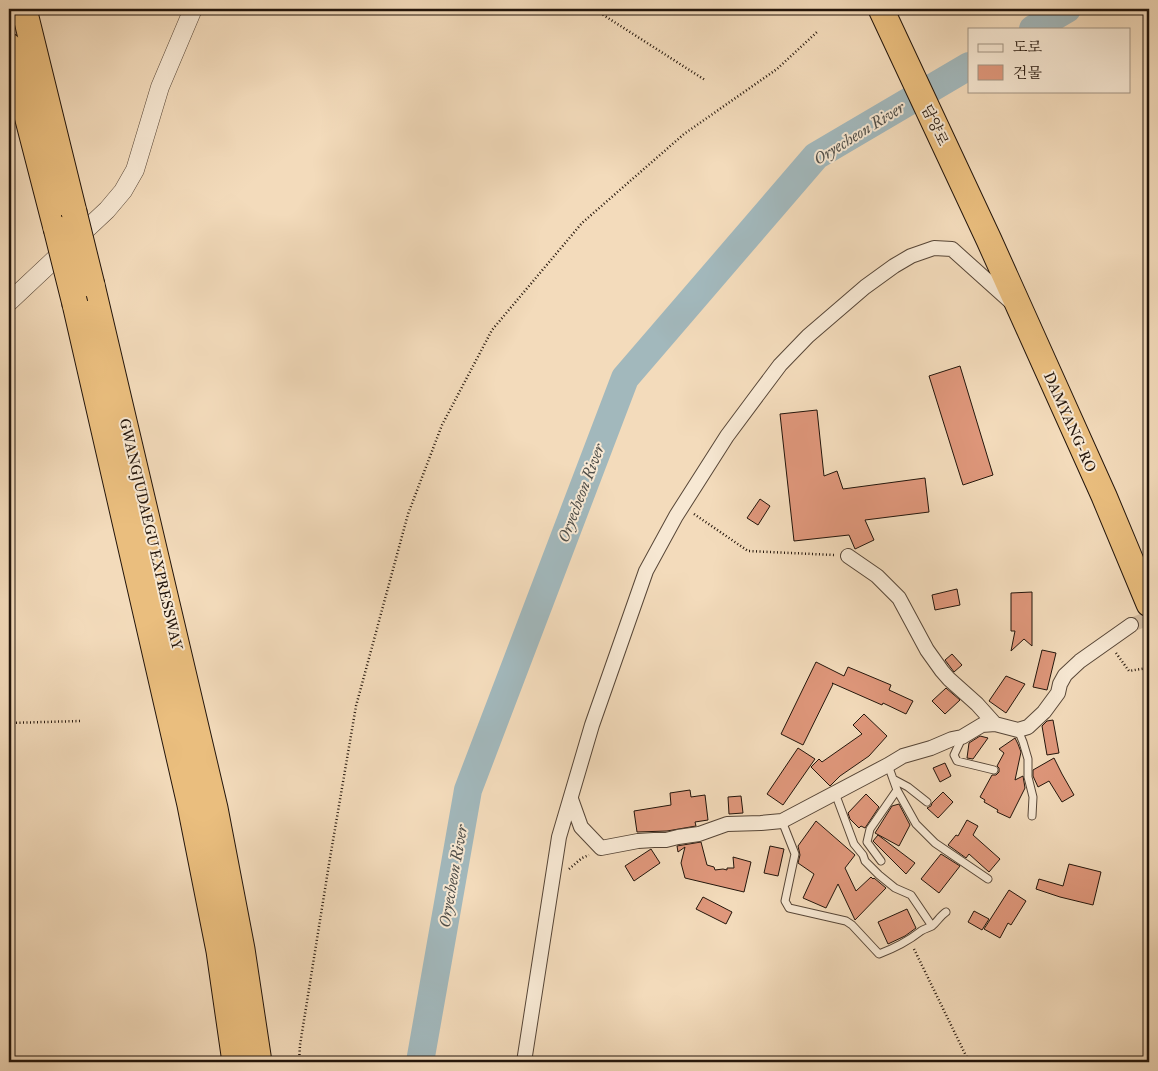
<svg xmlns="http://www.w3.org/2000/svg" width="1158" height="1071" font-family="'IM FELL Great Primer','Noto Serif KR',serif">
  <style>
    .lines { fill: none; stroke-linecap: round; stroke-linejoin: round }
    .river { stroke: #a2b8bc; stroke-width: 28 }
    .building { fill: #df977b; stroke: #23150b }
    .minor-tunnel { stroke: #d4bda1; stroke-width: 14; stroke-dasharray: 14 7; stroke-linecap: butt }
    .service-casing { stroke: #574637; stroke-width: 9 }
    .minor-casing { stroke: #574637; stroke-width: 16 }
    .tertiary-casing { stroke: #574637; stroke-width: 19 }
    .motorway-casing { stroke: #23150b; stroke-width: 27 }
    .path { stroke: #23150b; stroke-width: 2.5; stroke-dasharray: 1 2.5; stroke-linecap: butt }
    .service { stroke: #f7e8d3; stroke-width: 7 }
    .minor { stroke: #f7e8d3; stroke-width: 14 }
    .tertiary { stroke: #f7e8d3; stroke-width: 18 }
    .motorway { stroke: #eabe7e; stroke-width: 25 }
    .motorway-bridge-casing { stroke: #23150b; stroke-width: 27; stroke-linecap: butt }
    .motorway-bridge { stroke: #eabe7e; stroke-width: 25 }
    .labels { text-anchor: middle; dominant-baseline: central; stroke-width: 4; stroke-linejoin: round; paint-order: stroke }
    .street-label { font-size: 15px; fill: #23150b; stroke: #f7e8d3 }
    .water-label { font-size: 16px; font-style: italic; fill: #4f4e49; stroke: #f7e8d3 }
  </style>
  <rect width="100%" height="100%" fill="#f3dbbb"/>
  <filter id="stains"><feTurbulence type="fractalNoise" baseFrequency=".004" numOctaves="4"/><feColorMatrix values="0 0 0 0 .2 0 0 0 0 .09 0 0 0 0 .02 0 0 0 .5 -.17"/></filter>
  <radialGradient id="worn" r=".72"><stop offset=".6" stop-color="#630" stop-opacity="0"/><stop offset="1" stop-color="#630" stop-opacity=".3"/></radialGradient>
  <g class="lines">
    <path class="river" d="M1033,29l34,-20
      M420,1062l48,-272 157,-412 191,-222 153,-90"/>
  </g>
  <path class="building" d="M960,366l33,109 -30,10 -34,-109z
    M817,410l7,66 13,-5 6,18 82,-11 4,34 -64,8 9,20 -19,9 -6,-14 -55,6 -14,-127z
    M760,499l10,7 -12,19 -11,-7z
    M957,589l3,16 -25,5 -3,-15z
    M1032,592v54l-8,-7 -13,12 4,-20h-4v-38z
    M1042,650l14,3 -9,37 -14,-3z
    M952,654l10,11 -8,7 -9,-12z
    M816,662l28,14 4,-9 43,18 -2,5 24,11 -7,13 -23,-11 -1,2 -50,-22 1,1 -30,61 -22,-11z
    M1006,676l19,8 -19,29 -17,-12z
    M946,688l14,12 -15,14 -13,-13z
    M864,714l23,22 -18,20 -29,20 -10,10 -19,-19 8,-8 3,3 40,-28 -9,-9z
    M1053,720l6,33 -12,2 -5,-29 5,-5z
    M980,736l8,2 -15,21 -6,-1 2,-15z
    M1015,738l3,6 3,8 -6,28 8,-4 2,12 -15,30 -13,-6 1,-2 -14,-8 1,-2 -5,-3 12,-22h4l3,-3v-4l-2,-2 7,-13 -5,-4z
    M798,748l17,11 -32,46 -16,-11z
    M1054,758l8,16 12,21 -12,7 -13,-21 -11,6 -5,-11v-6z
    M945,763l6,13 -11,6 -7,-14z
    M690,790l1,7 14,-2 3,25 -13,2 1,4 -29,5 -30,1 -3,-21 37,-6 -1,-12z
    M943,792l10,10 -15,16 -11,-10 4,-2 1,-3z
    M866,794l13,13 -14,21 -4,-2 -2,2 -9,-9 -2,-6z
    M741,796l2,17 -14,1 -1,-17z
    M899,804l11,21 -11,21 -24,-13 17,-27z
    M967,820l11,6 -5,9 27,24 -11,13 -20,-18 -3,4 -18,-13 8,-10 2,1z
    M816,821l39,34 -10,13 11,23 15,-14 2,2 1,-1 12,10 -31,32 -17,-36 -12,24 -23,-10 11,-24 -16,-11 2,-8 -2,-9z
    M878,835l37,28 -9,11 -33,-33z
    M701,842l6,23 7,2 1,3 8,-1 4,1v-2h7l-1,-11 18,5 -7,30 -59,-14 -4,-15 4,-16 -7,5 -1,-6z
    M770,846l14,3 -6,27 -14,-3z
    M651,849l9,14 -26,18 -9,-15z
    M941,854l19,12 -21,27 -18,-14z
    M1069,864l32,8 -8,33 -33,-8 -24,-8 3,-10 24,7z
    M1009,890l17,11 -15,24 -3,-2 -8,15 -16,-9z
    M703,897l29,15 -6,12 -30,-15z
    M907,909l9,19 -11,8 -17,8 -10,-22z
    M974,911l15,8 -7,11 -14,-8z"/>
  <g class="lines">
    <path class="minor-tunnel" d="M1131,625l18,-7"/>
    <defs>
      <path id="service" d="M1018,730l5,12 5,17v18l5,20 -1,19
        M962,738l-8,17 3,6 37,9
        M888,765l9,25 19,34 19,19 53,36
        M893,779l15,8 19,15
        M835,793l19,51 9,11 2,6 14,14 16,13 16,7 21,31
        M782,821l13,33 -10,47 4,7 57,13 6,4 27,29c16,-6 28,-12 42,-23 3,-2 7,-3 11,-5 5,-4 8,-10 14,-14
        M881,861l-14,-19 3,-13 27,-39"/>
      <path id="minor" d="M848,556l29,20 22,22 28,52 15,21 7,8 28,25 18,20
        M571,799l10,28 20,21 37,-7 16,-1h12l12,-3 21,-3 28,-10 34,-1 21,-2 106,-56 15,-9 28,-8 21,-9 10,-2 20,-12 13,-1 23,6 10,-3 16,-15 14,-19 2,-9 5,-9 15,-14 51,-36
        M524,1062l35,-225 33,-112 54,-154 30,-55 51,-80 32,-43 21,-28 28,-29 57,-49 29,-21 17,-10 23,-8 18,1 59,53"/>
      <path id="tertiary" d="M9,302l98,-92 16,-19 12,-21 25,-83 33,-78"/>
      <path id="motorway" d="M24,9l50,203
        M881,9l108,231 115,256 45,108
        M9,46l47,182
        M92,285l123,523 27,141 17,113
        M75,304l115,501 29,146 16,111"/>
    </defs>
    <use href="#service" class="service-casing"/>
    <use href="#minor" class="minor-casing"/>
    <use href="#tertiary" class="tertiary-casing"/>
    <use href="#motorway" class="motorway-casing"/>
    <path class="path" d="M594,9l111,71
      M694,514l54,37 86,4
      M1116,653l13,18 18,-3
      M9,723l71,-2
      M569,869l13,-11 7,-3
      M914,949l55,113
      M299,1062l1,-17 30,-187 26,-152 52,-192 34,-89 50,-95 90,-107 102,-89 93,-65 40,-37"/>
    <use href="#service" class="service"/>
    <use href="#minor" class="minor"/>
    <use href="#tertiary" class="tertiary"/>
    <use href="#motorway" class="motorway"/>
    <defs>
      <path id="motorway-bridge" d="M74,212l18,73
        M56,228l19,76"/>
    </defs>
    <use href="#motorway-bridge" class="motorway-bridge-casing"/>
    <use href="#motorway-bridge" class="motorway-bridge"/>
  </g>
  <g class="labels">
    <g class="street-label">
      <text transform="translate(935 125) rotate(65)">담양로</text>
      <text transform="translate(1070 422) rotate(66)">DAMYANG-RO</text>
      <text transform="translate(151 534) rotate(77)">GWANGJUDAEGU EXPRESSWAY</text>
    </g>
    <g class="water-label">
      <text transform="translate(859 133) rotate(-32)">Oryecheon River</text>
      <text transform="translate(581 493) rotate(-69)">Oryecheon River</text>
      <text transform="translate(453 876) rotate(-80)">Oryecheon River</text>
    </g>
  </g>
  <rect width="1158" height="1071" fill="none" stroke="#f3dbbb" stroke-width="30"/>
  <rect x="10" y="10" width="1138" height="1051" fill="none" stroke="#23150b" stroke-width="2.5"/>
  <rect x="15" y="15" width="1128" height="1041" fill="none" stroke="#23150b"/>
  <rect x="968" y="28" width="162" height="65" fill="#f7e8d3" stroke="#a29483"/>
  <rect x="978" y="44" width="25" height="8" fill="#f7e8d3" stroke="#a29483"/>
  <text x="1013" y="52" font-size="15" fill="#23150b">도로</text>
  <rect x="978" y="65" width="25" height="15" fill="#df977b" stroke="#a29483"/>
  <text x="1013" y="78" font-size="15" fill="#23150b">건물</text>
  <rect width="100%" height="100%" filter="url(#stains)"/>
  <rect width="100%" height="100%" fill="url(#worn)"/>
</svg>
